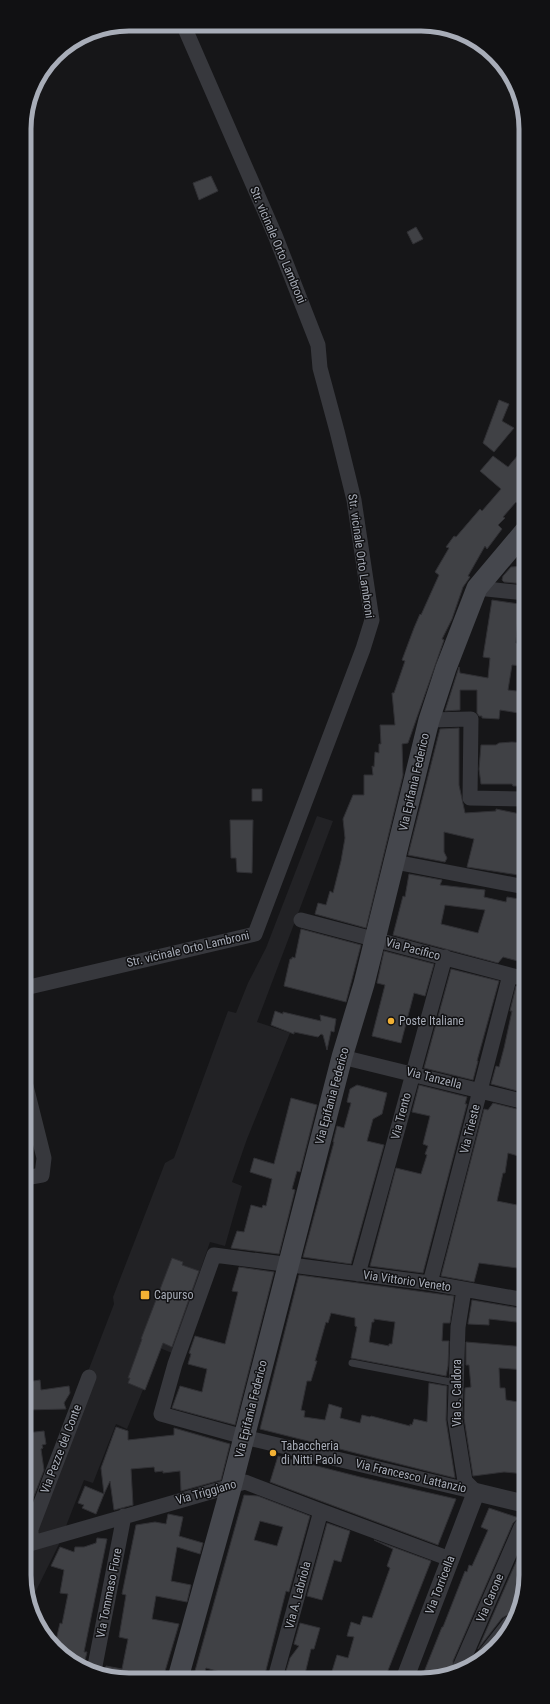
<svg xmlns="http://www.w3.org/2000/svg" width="550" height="1704" font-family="'Roboto Condensed',sans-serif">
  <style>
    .built { fill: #222225 }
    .building { fill: #404145; stroke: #303034; fill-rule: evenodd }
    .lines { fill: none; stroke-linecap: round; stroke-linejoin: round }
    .service { stroke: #37383d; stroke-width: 7 }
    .minor { stroke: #37383d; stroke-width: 15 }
    .tertiary { stroke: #37383d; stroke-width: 18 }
    .secondary { stroke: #45474d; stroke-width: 21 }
    .poi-dot { fill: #f2b134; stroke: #111113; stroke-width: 1.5 }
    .labels { text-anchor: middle; stroke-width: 3; stroke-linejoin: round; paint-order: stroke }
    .street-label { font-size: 12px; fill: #a8adb8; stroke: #111113 }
    .poi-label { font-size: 12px; fill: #a8adb8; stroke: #111113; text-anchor: start }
    .rim { fill: none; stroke: #a8adb8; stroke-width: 5 }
  </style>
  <rect width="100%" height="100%" fill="#161618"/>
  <path class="built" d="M317,816L333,821L257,1022L290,1033L247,1139L232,1182L242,1186L225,1246L210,1242L172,1353L160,1348L127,1429L116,1424L93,1483L84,1480L59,1544L33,1597L26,1594V1565L32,1552L36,1534L87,1374L114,1304L113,1297L165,1163L174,1158L228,1011L236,1013L248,983L266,948Z"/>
  <path class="building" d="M211,176L218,191L199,200L193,183Z
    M416,227L423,239L413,244L407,232Z
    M499,400L509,404L502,421L514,428L494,452L483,443Z
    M524,448L525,508L516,502L503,517L505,518L498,525L502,529L487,549L485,546L468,576L470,577L463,587L452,619L442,639L444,640L408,743L402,744L403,775L366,928L315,914L318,903L326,905L330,891L333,893L341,861L345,838L343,819L353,795H364V775H373L372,766L374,767L375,752L379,753V744H381L380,725H395L392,693H394L405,661L402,660L414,628L420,614L421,615L439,575L435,572L449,548L446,547L454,536L456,537L480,509L482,511L501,489L480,471L493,456L508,467Z
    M525,566V584L504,582L502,580L503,576L511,567Z
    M492,600L519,604L516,643L525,644V666L512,665L508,690L525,692V714L500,710L499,719L482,718V716H479L477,713V690H460V710L445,711L459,667L460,673L488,678L490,658L483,657Z
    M459,728V785L465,813L496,811V809L525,815V876L467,867L474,839L444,832V852L447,858L445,862L408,855L440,729Z
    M512,742L525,743V786H513L512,784H481L479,769L481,745H496L499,743Z
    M252,789H262V801H252Z
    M230,820H253L252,873L237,872L236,858H231Z
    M409,874L442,880L440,885L485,890L484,897L506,902L507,897L525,900V963L503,957L498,963L393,935L403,896L405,897ZM445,905L485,910L478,933L441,924Z
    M301,929L361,945L346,1002L284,986L290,959H292V957L295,958Z
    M384,951L434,964L425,996L414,993L401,1043L372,1036L385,985L377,983Z
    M451,969L499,981L477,1061H478L473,1080L424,1068Z
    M516,986L525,988V1093L491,1084L496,1066L499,1067L504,1048L512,1011H510Z
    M275,1011L283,1014V1012L321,1021L320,1015L336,1019L334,1032L331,1031L327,1050L323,1035L321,1034L318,1037L294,1032V1034L271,1025Z
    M357,1085L387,1093L382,1114L373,1119L367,1141L384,1145L351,1264L303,1257L334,1142H333L337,1126L344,1128L351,1103L347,1102L350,1089Z
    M419,1085L467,1097L465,1104H467L423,1273L370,1266L396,1168L421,1174L427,1155L425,1154L428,1146L423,1144L430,1116L412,1112Z
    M291,1098L317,1105L300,1172L297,1171L292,1189L295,1190L279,1254L231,1248L237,1231L244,1232L251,1205L262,1208L263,1205L266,1206L272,1179L250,1172L254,1158L274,1164Z
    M493,1103L525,1111V1158L508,1153L505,1173H503L497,1201L517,1205L521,1186H525V1269L479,1263L474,1282L441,1276L484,1109L488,1110Z
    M172,1258L183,1262L182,1265L199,1271L172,1347L163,1343L145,1390L128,1383L130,1378H128L142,1339H141Z
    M239,1267L274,1272L235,1425L172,1408L180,1386L202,1392L207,1369L188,1364L191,1354L189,1353L195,1336L225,1344L238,1292L232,1291Z
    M299,1275L454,1296L450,1323H443L442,1341H449L448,1366L446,1376L351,1358L357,1327L355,1326V1318L331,1313L328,1323L326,1322L315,1361H317L311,1381H307L301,1410L305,1411L304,1417L325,1420L329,1404L342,1408L340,1418L360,1423L362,1415L370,1417L371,1416L410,1426V1424L412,1425L414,1419L427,1422L429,1383L447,1386L446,1420L455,1478L260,1429ZM374,1319L395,1322L392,1344H389V1346L369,1342L372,1322H374Z
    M472,1300L525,1309V1323L489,1319V1325L468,1324Z
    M466,1342L526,1347V1370L499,1368L500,1388H505L506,1400L518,1402V1407L526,1408V1474L504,1472L473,1476L464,1418L465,1388L471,1387L469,1365H466Z
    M40,1380L41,1390L69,1386L70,1393L64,1403L66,1409L26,1410V1382Z
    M116,1427L128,1431V1440L174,1435V1428L230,1444L221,1480L181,1491L180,1471L163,1473V1471L155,1472L154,1467L131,1469L133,1505L114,1510L110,1481L104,1494L101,1468Z
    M44,1431L46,1444L42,1445L43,1448L41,1449L44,1470L26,1517V1433Z
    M278,1456L360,1477L456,1499L438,1545L270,1482Z
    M85,1486L104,1494L96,1514L82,1508L84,1505L78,1503Z
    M244,1495L258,1496L310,1516L289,1592L286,1591L264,1678H234V1676L206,1668L203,1678H193ZM260,1521L283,1527L277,1546L254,1540Z
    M489,1508L519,1518L513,1523L453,1661L454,1673L442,1678H424L426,1673L424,1672L442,1627H443L465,1571L467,1572L469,1565L472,1566L488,1530L481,1527Z
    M168,1514L183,1517L179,1536L203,1543L200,1554L177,1547L171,1581L191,1585L187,1602L156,1596L152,1619L179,1624L163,1678H108L104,1676L106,1666L122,1669L128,1639L119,1637L126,1595L122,1594L136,1525L155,1522L166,1524Z
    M327,1523L350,1531L341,1562L334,1560L322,1600L307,1596Z
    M97,1538L107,1539L84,1652H87L84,1665L54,1649L60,1623L62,1624L68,1594L60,1593L64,1570L51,1566L60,1547L74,1552L75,1547H84L96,1543Z
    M526,1539V1582L522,1598L511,1613L502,1618L478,1649Z
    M374,1540L431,1561L385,1678H330L337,1655L348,1658L354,1637L347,1636L351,1622L360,1625L363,1616L372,1618L390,1568L387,1566L393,1549Z
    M300,1623L320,1628L314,1649H311L304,1678H284L290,1658L299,1646L294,1644Z"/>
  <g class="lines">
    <path class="service" d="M352,1363L456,1383"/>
    <path class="minor" d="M477,588L525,593
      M429,720L471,719L470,798L525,799
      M395,862L525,887
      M301,920L525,979
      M25,988L255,934L363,649L372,620L354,500L337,431L320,368L318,345L275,235L183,24
      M342,1057L525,1102
      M25,1082L44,1158L42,1175L25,1178
      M358,1274L445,957
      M430,1283L510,975
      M464,1290L458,1327L455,1419L465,1481L476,1492
      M476,1492L244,1437L161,1414L175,1364L214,1255L430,1283L525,1300
      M31,1544V1529L89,1377
      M26,1545L245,1482L321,1511L450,1559
      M479,1662L509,1624L514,1621
      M464,1669L461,1665L521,1527
      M94,1671L124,1516
      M275,1678L321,1511"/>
    <path class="tertiary" d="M405,1678L476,1492L526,1504"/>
    <path class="secondary" d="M178,1678L232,1484L342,1057L364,984L429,720L446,668L477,588L525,531"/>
  </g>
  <g class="poi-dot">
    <circle cx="391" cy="1021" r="4"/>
    <rect x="140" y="1290" width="10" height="10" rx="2"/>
    <circle cx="273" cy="1453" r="4"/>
  </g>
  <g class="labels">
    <g class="street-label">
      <text transform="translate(278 245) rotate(67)" y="4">Str. vicinale Orto Lambroni</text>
      <text transform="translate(361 556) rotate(82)" y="4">Str. vicinale Orto Lambroni</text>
      <text transform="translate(414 782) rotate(-77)" y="4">Via Epifania Federico</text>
      <text transform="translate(188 949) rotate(-13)" y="4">Str. vicinale Orto Lambroni</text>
      <text transform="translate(413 949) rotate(15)" y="4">Via Pacifico</text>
      <text transform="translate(434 1078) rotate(14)" y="4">Via Tanzella</text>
      <text transform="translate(332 1096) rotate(-75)" y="4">Via Epifania Federico</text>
      <text transform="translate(401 1116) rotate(-75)" y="4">Via Trento</text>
      <text transform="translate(470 1129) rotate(-76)" y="4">Via Trieste</text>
      <text transform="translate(407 1281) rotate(8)" y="4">Via Vittorio Veneto</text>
      <text transform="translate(457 1393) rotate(-90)" y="4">Via G. Caldora</text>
      <text transform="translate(251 1409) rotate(-76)" y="4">Via Epifania Federico</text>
      <text transform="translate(61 1449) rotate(-69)" y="4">Via Pezze del Conte</text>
      <text transform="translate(411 1476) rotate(13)" y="4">Via Francesco Lattanzio</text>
      <text transform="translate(206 1492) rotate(-16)" y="4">Via Triggiano</text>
      <text transform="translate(440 1585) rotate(-69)" y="4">Via Torricella</text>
      <text transform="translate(109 1593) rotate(-79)" y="4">Via Tommaso Fiore</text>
      <text transform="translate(298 1595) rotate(-75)" y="4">Via A. Labriola</text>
      <text transform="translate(490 1598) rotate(-67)" y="4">Via Carone</text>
    </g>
    <g class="poi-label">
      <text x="399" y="1025">Poste Italiane</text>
      <text x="154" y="1299">Capurso</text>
      <text x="281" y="1450">Tabaccheria<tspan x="281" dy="14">di Nitti Paolo</tspan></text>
    </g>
  </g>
  <path d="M0 0H550V1704H0ZM129 31H421A98 98 0 0 1 519 129V1575A98 98 0 0 1 421 1673H129A98 98 0 0 1 31 1575V129A98 98 0 0 1 129 31Z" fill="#111113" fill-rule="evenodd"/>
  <path class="rim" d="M129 31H421A98 98 0 0 1 519 129V1575A98 98 0 0 1 421 1673H129A98 98 0 0 1 31 1575V129A98 98 0 0 1 129 31Z"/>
</svg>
